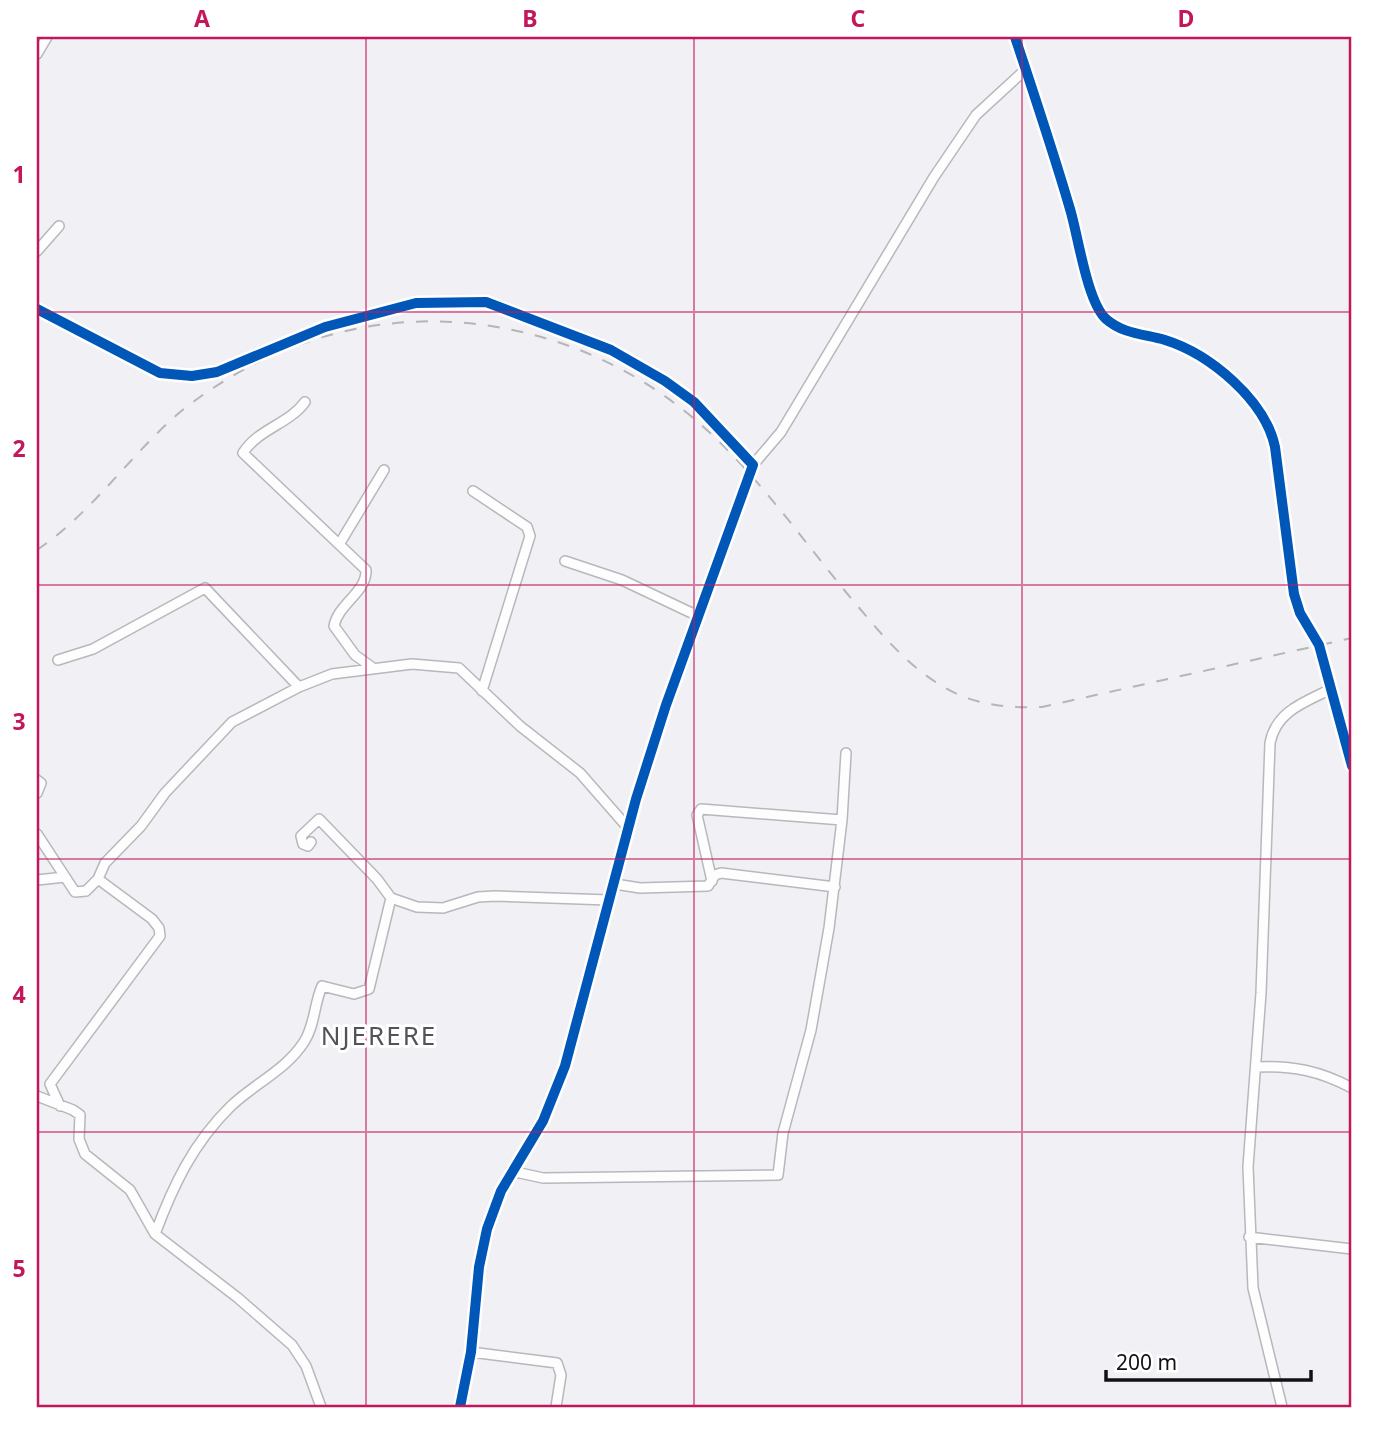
<svg xmlns="http://www.w3.org/2000/svg" width="1389" height="1444" font-family="'Noto Sans',sans-serif">
  <style>
    .lines { fill: none; stroke-linecap: round; stroke-linejoin: round }
    .minor-casing { stroke: #b7b8bb; stroke-width: 12 }
    .minor { stroke: #fdfdfe; stroke-width: 9 }
    .rail { stroke: #b6b6b8; stroke-width: 2; stroke-dasharray: 12 12; stroke-linecap: butt }
    .cycleway-casing { stroke: #fff; stroke-width: 15 }
    .cycleway { stroke: #0057b8; stroke-width: 10 }
    .grid { fill: none; stroke: #c2185b; stroke-width: 2; stroke-opacity: 0.55 }
    .labels { text-anchor: middle; stroke-width: 6; stroke-linejoin: round; paint-order: stroke }
    .quarter-label { font-size: 26px; letter-spacing: 2px; fill: #52535a; stroke: #fff }
    .neatline { fill: none; stroke: #c2185b; stroke-width: 2.5 }
    .grid-label { font-size: 23px; text-anchor: middle; font-weight: bold; fill: #c2185b }
  </style>
  <rect width="100%" height="100%" fill="#f0f0f5"/>
  <g class="lines">
    <defs>
      <path id="minor" d="M1015,37C1034,94 1053,151 1070,209C1078,235 1087,302 1106,319C1123,334 1144,334 1165,340C1210,354 1265,400 1275,447L1294,594L1300,613L1319,645L1352,766
        M37,54L47,37
        M37,251L59,226
        M37,309L160,373L192,376L217,372L325,327L416,303L486,302L611,350L665,381L694,402L753,465L666,705L636,799L565,1066L543,1121L501,1191L487,1229L479,1267L471,1352L460,1407
        M305,402C289,424 258,429 243,453L366,570C367,592 338,604 334,626L355,655L373,668
        M753,465L781,432L934,177L976,115L1026,69
        M473,491L527,527L530,536L482,691
        M340,543L384,470
        M565,561L622,580L698,616
        M58,660L93,649L205,588L299,687
        M37,780L41,783L37,793
        M37,834L75,892L86,891L98,879L152,919L159,928L160,936L50,1084L60,1106
        M311,842L308,846L303,844L301,836L319,819L377,879L391,898L417,907L443,908L478,897L495,896L609,900
        M98,879L105,863L141,826L165,793L232,722L299,687L332,674L412,664L459,668L520,726L580,773L629,829
        M37,880L65,877
        M712,881L697,815L701,809L842,820
        M615,884L640,888L708,886L715,875L721,873L835,887
        M1256,1067C1292,1065 1320,1071 1352,1088
        M37,1096L73,1110L80,1115L79,1139L85,1154L130,1190L155,1234
        M511,1171L543,1178L778,1175L783,1133L811,1030L829,928L842,820L846,753
        M1249,1237L1352,1249
        M471,1352L557,1363L561,1375L556,1407
        M321,1407L306,1366L292,1345L238,1298L155,1234C173,1186 193,1143 231,1106C254,1084 286,1070 304,1042C315,1025 314,1004 322,986L354,994L369,989L391,898
        M1282,1407L1253,1288L1248,1167L1261,993L1270,743C1276,711 1305,702 1331,689"/>
    </defs>
    <use href="#minor" class="minor-casing"/>
    <use href="#minor" class="minor"/>
    <path class="rail" d="M37,550C92,513 129,456 179,413C202,394 229,377 256,363C327,328 406,314 484,325C565,336 638,370 699,423C754,471 799,535 845,591C878,630 910,672 957,694C984,706 1013,708 1042,707L1352,638"/>
    <defs>
      <path id="cycleway" d="M1015,37C1034,94 1053,151 1070,209C1078,235 1087,302 1106,319C1123,334 1144,334 1165,340C1210,354 1265,400 1275,447L1294,594L1300,613L1319,645L1352,766
        M37,309L160,373L192,376L217,372L325,327L416,303L486,302L611,350L665,381L694,402L753,465L666,705L636,799L565,1066L543,1121L501,1191L487,1229L479,1267L471,1352L460,1407"/>
    </defs>
    <use href="#cycleway" class="cycleway-casing"/>
    <use href="#cycleway" class="cycleway"/>
  </g>
  <path class="grid" d="M366,37V1407M694,37V1407M1022,37V1407M37,312H1352M37,585H1352M37,859H1352M37,1132H1352"/>
  <g class="labels">
    <g class="quarter-label">
      <text x="379" y="1045">NJERERE</text>
    </g>
  </g>
  <rect width="1389" height="1444" fill="none" stroke="#ffffff" stroke-width="77"/>
  <path d="M1106 1370v10h205v-10" fill="none" stroke="#121215" stroke-width="3.5"/>
  <text x="1116" y="1370" font-size="21" fill="#121215" stroke="#ffffff" stroke-width="5" paint-order="stroke">200 m</text>
  <rect x="38" y="38" width="1312" height="1368" class="neatline"/>
  <g class="grid-label">
    <text x="202" y="27">A</text>
    <text x="530" y="27">B</text>
    <text x="858" y="27">C</text>
    <text x="1186" y="27">D</text>
    <text x="19" y="183">1</text>
    <text x="19" y="457">2</text>
    <text x="19" y="730">3</text>
    <text x="19" y="1003">4</text>
    <text x="19" y="1277">5</text>
  </g>
</svg>
